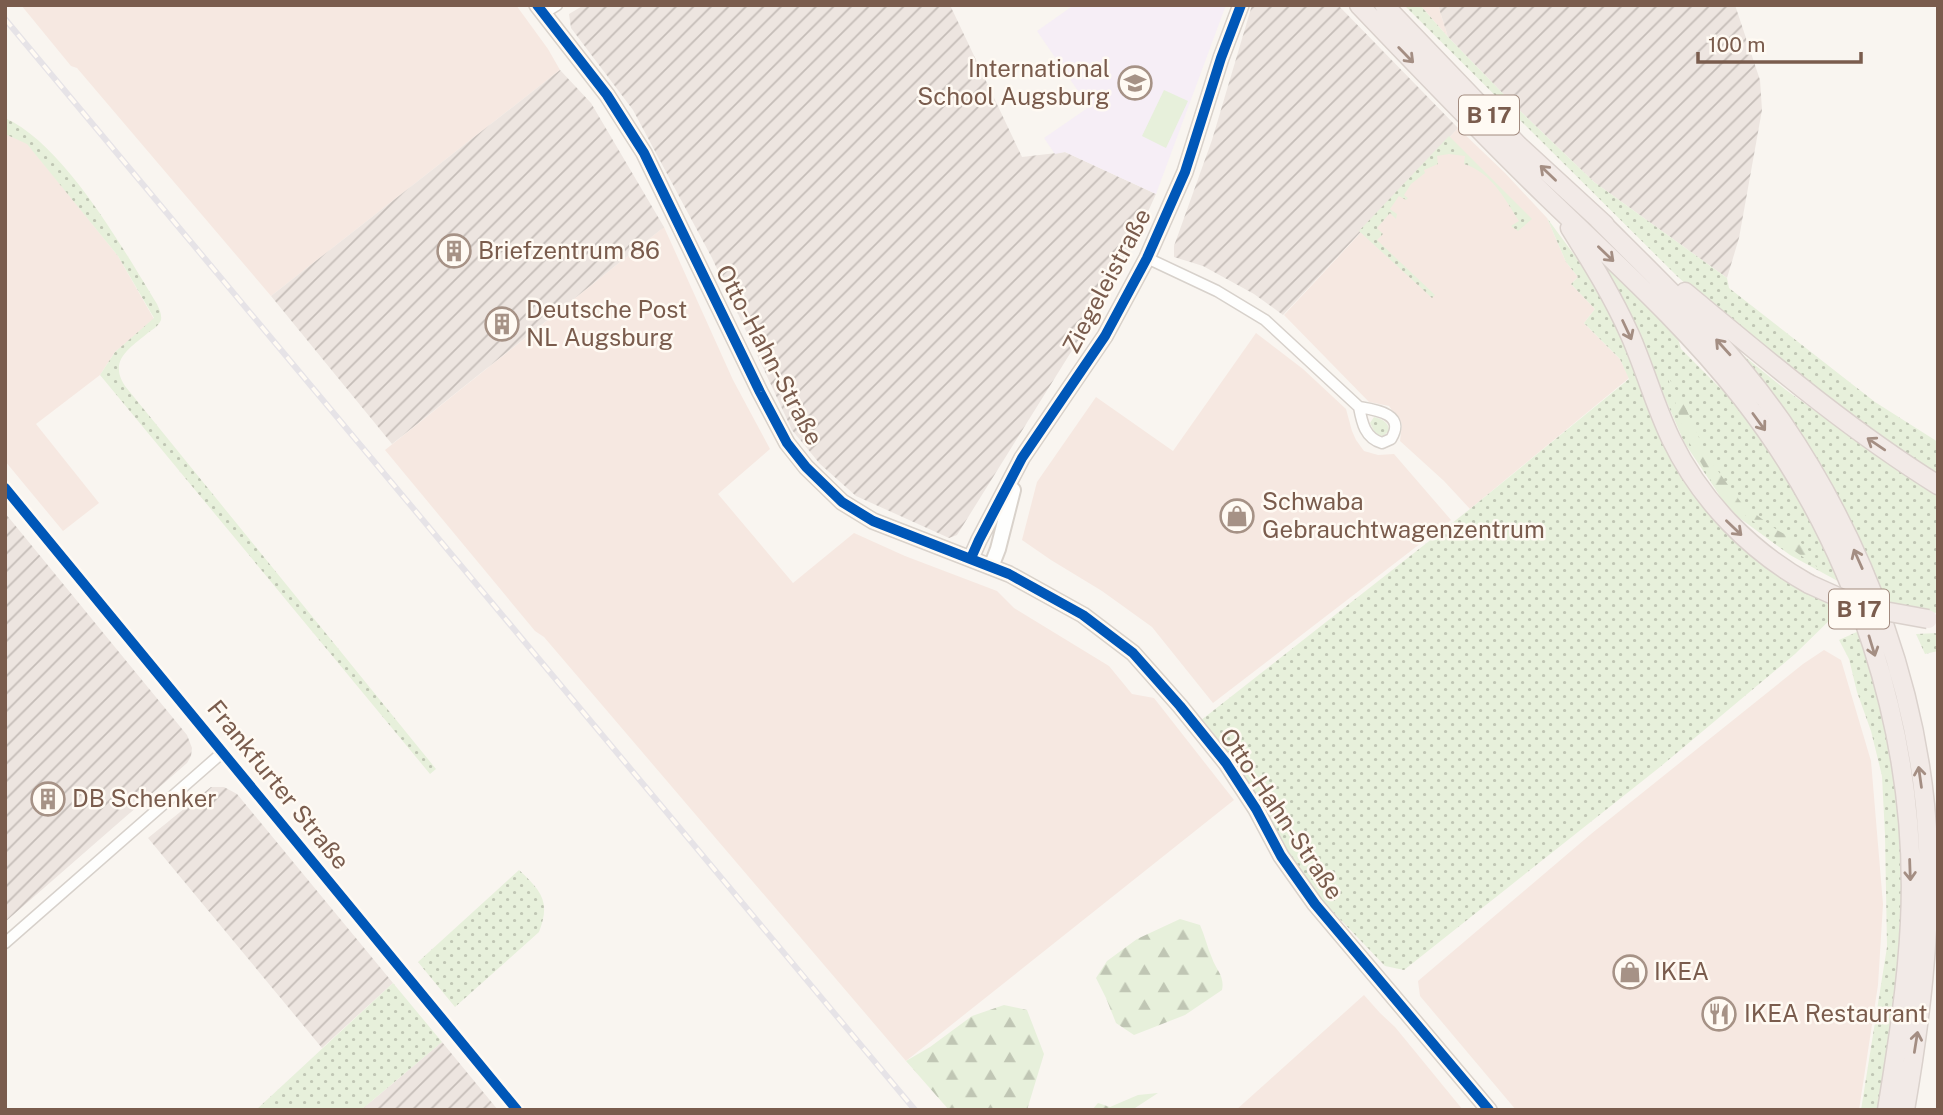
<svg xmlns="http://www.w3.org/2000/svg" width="1943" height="1115" font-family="'Public Sans',sans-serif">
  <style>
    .commercial { fill: #f6e8e1 }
    .industrial { fill: url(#industrial-furrows) }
    .education { fill: #f6eef6 }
    .grass { fill: url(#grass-dots) }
    .forest { fill: url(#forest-firs) }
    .pitch { fill: #e7f0db }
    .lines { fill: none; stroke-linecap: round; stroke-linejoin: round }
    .street-casing { stroke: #d7d1cb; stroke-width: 13 }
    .secondary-casing { stroke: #d9d2cb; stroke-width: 18 }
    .highway-casing { stroke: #dad1cc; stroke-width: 21 }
    .street { stroke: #fefefd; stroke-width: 10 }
    .secondary { stroke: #fefefd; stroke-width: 14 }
    .highway { stroke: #f2eae7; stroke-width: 18 }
    .rail-casing { stroke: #e6e3e7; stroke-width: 6 }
    .rail { stroke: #fffaf3; stroke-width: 3.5; stroke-dasharray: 10; stroke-linecap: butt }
    .highway-bridge-casing { stroke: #dad1cc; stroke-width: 21; stroke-linecap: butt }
    .highway-bridge { stroke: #f2eae7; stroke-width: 18 }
    .cycleway-casing { stroke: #fffaf3; stroke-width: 15 }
    .cycleway { stroke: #0057b8; stroke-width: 10 }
    .oneway { stroke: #a48e83 }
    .labels { text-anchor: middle; stroke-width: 5; stroke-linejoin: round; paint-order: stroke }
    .shield { fill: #fffaf3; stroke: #a28b7f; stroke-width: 2 }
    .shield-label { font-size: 23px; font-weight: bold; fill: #7a5c4d }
    .poi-label { font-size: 24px; fill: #7a5c4d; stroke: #fffaf3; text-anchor: start }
    .street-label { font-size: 24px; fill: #7a5c4d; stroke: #fffaf3 }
  </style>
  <defs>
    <pattern id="industrial-furrows" width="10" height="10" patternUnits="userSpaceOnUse" patternTransform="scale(1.75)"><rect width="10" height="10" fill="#ede5e0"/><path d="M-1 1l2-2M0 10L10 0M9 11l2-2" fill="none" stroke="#c5bdb8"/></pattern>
    <pattern id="grass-dots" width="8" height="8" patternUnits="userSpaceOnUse" patternTransform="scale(1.75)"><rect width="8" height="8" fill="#e7f0db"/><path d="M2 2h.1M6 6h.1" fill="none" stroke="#c0c6b4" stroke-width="1.8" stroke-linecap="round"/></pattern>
    <pattern id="forest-firs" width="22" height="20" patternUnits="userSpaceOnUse" patternTransform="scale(1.75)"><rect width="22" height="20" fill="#e7f0db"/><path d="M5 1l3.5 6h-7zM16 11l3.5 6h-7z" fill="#c0c6b4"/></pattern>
  </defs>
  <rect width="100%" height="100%" fill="#f9f5f0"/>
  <path class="commercial" d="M21,5H516L548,49L560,70L271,296L77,68L71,66Z
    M1420,5H1438L1448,37Z
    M1458,128L1505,173L1547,218L1566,262L1578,277L1571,284L1595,309L1584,323L1620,359L1629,378L1470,509L1444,481L1400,441L1402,424L1389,406L1369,402L1284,315Z
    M5,134L27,143L118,256L154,319L115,352L100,375L36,424L99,503L63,531L5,461Z
    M664,227L733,380L770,449L718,494L793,583L854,533L905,556L997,591L1014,608L1109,666L1132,694L1154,698L1234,800L906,1061L544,637L535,631L385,450Z
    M1256,333L1303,369L1346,409L1352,431L1356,440L1364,451L1378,455L1394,454L1451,520L1213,703L1152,627L1102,591L1051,560L1022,540L1037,482L1096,397L1173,451Z
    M1824,650L1841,660L1871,761L1883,904L1878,985L1859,1110H1516L1420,996L1418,981L1591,834L1803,664Z
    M1364,995L1380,1013L1395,1027L1463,1110H1236Z"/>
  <path class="industrial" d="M584,5H950L1022,157L1065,152L1156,194L1119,275L957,535L949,538L856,496L820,464L792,430L712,258L633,110L571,28L569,14Z
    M1252,5H1338L1458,128L1283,315L1254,294L1203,266L1174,257V246L1212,140Z
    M1438,5H1735L1760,80L1762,110L1739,238L1727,278L1594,182L1516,107L1448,37Z
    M560,70L591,103L664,227L392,444L271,296Z
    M5,513L187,735L192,748L191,756L187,763L5,922Z
    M211,787H224L237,794L393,983L322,1048L148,838Z
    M442,1042L498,1110H361Z"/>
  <path class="education" d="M1074,5H1226L1156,194L1065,152L1055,154L1044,138L1089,107L1037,31Z"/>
  <path class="grass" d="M1404,5H1420L1448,37L1516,107L1594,182L1727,278L1729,288L1875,402L1938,442V475C1847,416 1759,349 1678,277Z
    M5,118C65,145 123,249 157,304C159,309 162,314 161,320C159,325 154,329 149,332C130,348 108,360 125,386L436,769L430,774L100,375L115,352L154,318L118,256L27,144L5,134Z
    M1449,136L1532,219L1518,231L1511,226L1519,221C1504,198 1492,173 1464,164L1465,156L1449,154L1437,156L1438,164L1424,170L1425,173L1411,184L1404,195L1408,198L1406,200L1399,196L1390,209L1397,214L1396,219L1390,213L1377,228L1383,234L1377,240L1435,295L1432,298L1359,231Z
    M1547,218L1584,268L1604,299L1619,331L1651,408L1775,572L1814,597L1840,610L1795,654L1660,767L1404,970L1385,966L1315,893L1290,857L1259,797L1200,721L1470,509L1629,379L1620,359L1584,323L1595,309L1571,284L1578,277L1566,262Z
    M1600,259L1677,335L1681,349L1720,388L1727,389L1776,455L1845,585L1790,555L1730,511L1684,442L1628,312Z
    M1733,347L1786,390L1851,437L1938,494V613L1925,612L1886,603C1868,560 1850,517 1827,477C1800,430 1766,388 1733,347Z
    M1374,417C1382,419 1389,422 1389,431L1383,436L1376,435L1370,423Z
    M1859,631L1890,742L1903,842V952L1879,1110H1861L1887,947L1885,835L1882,776L1871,731L1857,692L1849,659L1839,640Z
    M1938,633V651L1925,654L1916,634Z
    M519,870C541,891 551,901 539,932L455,1007L418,962Z
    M393,983L442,1042L361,1110H256Z"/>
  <path class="forest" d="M1667,375L1685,406L1707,456L1743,505L1777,530L1806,546L1817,567L1721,498L1685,435Z
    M1180,919L1200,925C1205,936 1207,947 1212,958C1216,970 1225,976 1222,990L1185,1015L1134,1035L1116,1023L1106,998L1096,978L1107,961L1137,939Z
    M1004,1005L1027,1010L1044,1054L1027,1110H949L906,1061L930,1047L972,1016Z
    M1158,1093L1132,1110H1092L1098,1103L1110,1107L1138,1095Z"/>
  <path class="pitch" d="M1164,90L1188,101L1166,148L1142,136Z"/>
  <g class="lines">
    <defs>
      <path id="street" d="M544,13L557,5
        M1147,258L1217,291L1265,320L1359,407C1377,410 1406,414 1391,439L1382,443C1365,438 1362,423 1359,407
        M5,488L517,1110
        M5,943L223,752"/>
      <path id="secondary" d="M537,5L607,95L644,153L760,392L787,443L806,467L842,502L873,521L1009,574L1083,615L1133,653L1180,706L1226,763L1256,809L1281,856L1315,904L1489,1110
        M971,558L979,540L1022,458L1105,336L1147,258L1185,172L1221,58L1241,5
        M991,567L998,549L1013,490"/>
      <path id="highway" d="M1359,5C1421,70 1482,134 1546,196C1614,262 1684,324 1742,398C1856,544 1919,736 1910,922C1907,985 1897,1048 1887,1110
        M1384,5L1519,146L1605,225
        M1598,219C1663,284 1730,347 1782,422C1866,545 1922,698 1928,847C1931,936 1920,1023 1905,1110
        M1570,228C1592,263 1613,297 1630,335C1645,369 1655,406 1671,439C1701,501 1750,551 1809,584
        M1685,292C1767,360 1848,429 1938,485"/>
    </defs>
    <use href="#street" class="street-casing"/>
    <use href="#secondary" class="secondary-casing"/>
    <use href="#highway" class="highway-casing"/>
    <use href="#street" class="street"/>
    <use href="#secondary" class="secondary"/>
    <use href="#highway" class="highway"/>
    <defs>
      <path id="rail" d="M5,19L915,1110"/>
    </defs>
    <use href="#rail" class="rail-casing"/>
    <use href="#rail" class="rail"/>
    <defs>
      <path id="highway-bridge" d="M1809,584L1849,602L1873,609L1928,619"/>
    </defs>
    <use href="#highway-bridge" class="highway-bridge-casing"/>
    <use href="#highway-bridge" class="highway-bridge"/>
    <defs>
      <path id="cycleway" d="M537,5L607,95L644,153L760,392L787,443L806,467L842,502L873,521L1009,574L1083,615L1133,653L1180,706L1226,763L1256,809L1281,856L1315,904L1489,1110
        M5,488L517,1110
        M971,558L979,540L1022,458L1105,336L1147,258L1185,172L1221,58L1241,5"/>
    </defs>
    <use href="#cycleway" class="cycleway-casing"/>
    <use href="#cycleway" class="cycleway"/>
  </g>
  <defs><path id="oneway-shaft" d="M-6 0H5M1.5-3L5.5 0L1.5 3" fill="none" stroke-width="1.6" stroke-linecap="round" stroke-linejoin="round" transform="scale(1.75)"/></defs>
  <g class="oneway">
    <use href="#oneway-shaft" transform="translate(1406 55) rotate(46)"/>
    <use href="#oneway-shaft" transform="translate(1548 173) rotate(-136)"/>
    <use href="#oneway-shaft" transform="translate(1606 254) rotate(44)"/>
    <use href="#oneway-shaft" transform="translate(1627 330) rotate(65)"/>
    <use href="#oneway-shaft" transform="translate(1723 347) rotate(-132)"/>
    <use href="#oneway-shaft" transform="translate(1759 422) rotate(54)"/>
    <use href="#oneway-shaft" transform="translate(1876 444) rotate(-146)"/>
    <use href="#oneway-shaft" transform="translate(1734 528) rotate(44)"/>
    <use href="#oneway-shaft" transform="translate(1858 559) rotate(-114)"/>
    <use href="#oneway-shaft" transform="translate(1872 646) rotate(73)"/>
    <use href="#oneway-shaft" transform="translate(1920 777) rotate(-98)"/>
    <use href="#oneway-shaft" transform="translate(1910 870) rotate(88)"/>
    <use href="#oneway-shaft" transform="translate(1916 1042) rotate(-81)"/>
  </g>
  <defs>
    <symbol id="school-ring" viewBox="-11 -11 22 22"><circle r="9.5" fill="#fffaf3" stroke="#a69286" stroke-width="1.5"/><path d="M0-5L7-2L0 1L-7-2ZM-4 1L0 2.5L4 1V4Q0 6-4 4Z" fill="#a69286"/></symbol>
    <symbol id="building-ring" viewBox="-11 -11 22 22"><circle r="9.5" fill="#fffaf3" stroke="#a69286" stroke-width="1.5"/><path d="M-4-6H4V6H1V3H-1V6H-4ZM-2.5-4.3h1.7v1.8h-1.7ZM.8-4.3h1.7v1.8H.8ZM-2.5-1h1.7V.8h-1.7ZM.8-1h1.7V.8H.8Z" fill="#a69286"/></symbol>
    <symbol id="shop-ring" viewBox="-11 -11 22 22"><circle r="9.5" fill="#fffaf3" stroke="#a69286" stroke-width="1.5"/><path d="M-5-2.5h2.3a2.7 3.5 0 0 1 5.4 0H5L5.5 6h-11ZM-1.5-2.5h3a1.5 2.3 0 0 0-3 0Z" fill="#a69286"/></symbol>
    <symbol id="restaurant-ring" viewBox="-11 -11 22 22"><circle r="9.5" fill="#fffaf3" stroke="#a69286" stroke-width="1.5"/><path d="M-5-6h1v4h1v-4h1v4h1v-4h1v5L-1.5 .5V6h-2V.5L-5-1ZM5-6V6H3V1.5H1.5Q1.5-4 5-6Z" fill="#a69286"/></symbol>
  </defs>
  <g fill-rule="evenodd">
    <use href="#school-ring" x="1116" y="64" width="38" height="38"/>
    <use href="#building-ring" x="435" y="232" width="38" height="38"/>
    <use href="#building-ring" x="483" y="305" width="38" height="38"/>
    <use href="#shop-ring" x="1218" y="497" width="38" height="38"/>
    <use href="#building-ring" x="29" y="780" width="38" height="38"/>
    <use href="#shop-ring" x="1611" y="953" width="38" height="38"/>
    <use href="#restaurant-ring" x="1700" y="995" width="38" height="38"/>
  </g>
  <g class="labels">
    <g class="shield">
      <rect x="1459" y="95.5" width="60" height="39" rx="5"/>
      <rect x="1829" y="589.5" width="60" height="39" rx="5"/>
    </g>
    <g class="shield-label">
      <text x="1489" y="123">B 17</text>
      <text x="1859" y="617">B 17</text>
    </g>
    <g class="poi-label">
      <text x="1110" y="77" text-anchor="end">International<tspan x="1110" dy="28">School Augsburg</tspan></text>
      <text x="478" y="259">Briefzentrum 86</text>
      <text x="526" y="318">Deutsche Post<tspan x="526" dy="28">NL Augsburg</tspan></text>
      <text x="1262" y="510">Schwaba<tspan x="1262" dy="28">Gebrauchtwagenzentrum</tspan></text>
      <text x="72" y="807">DB Schenker</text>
      <text x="1654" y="980">IKEA</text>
      <text x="1744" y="1022">IKEA Restaurant</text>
    </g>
    <g class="street-label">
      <text transform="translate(1107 281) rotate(-62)" y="8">Ziegeleistraße</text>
      <text transform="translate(769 355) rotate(62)" y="8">Otto-Hahn-Straße</text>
      <text transform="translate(278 785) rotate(51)" y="8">Frankfurter Straße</text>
      <text transform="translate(1281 814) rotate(56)" y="8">Otto-Hahn-Straße</text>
    </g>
  </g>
  <rect width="1943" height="1115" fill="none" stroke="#7a5c4d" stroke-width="14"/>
  <path d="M1698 52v10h163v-10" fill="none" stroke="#7a5c4d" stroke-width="3.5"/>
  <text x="1708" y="52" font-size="21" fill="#7a5c4d" stroke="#fffaf3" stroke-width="5" paint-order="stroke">100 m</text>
</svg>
